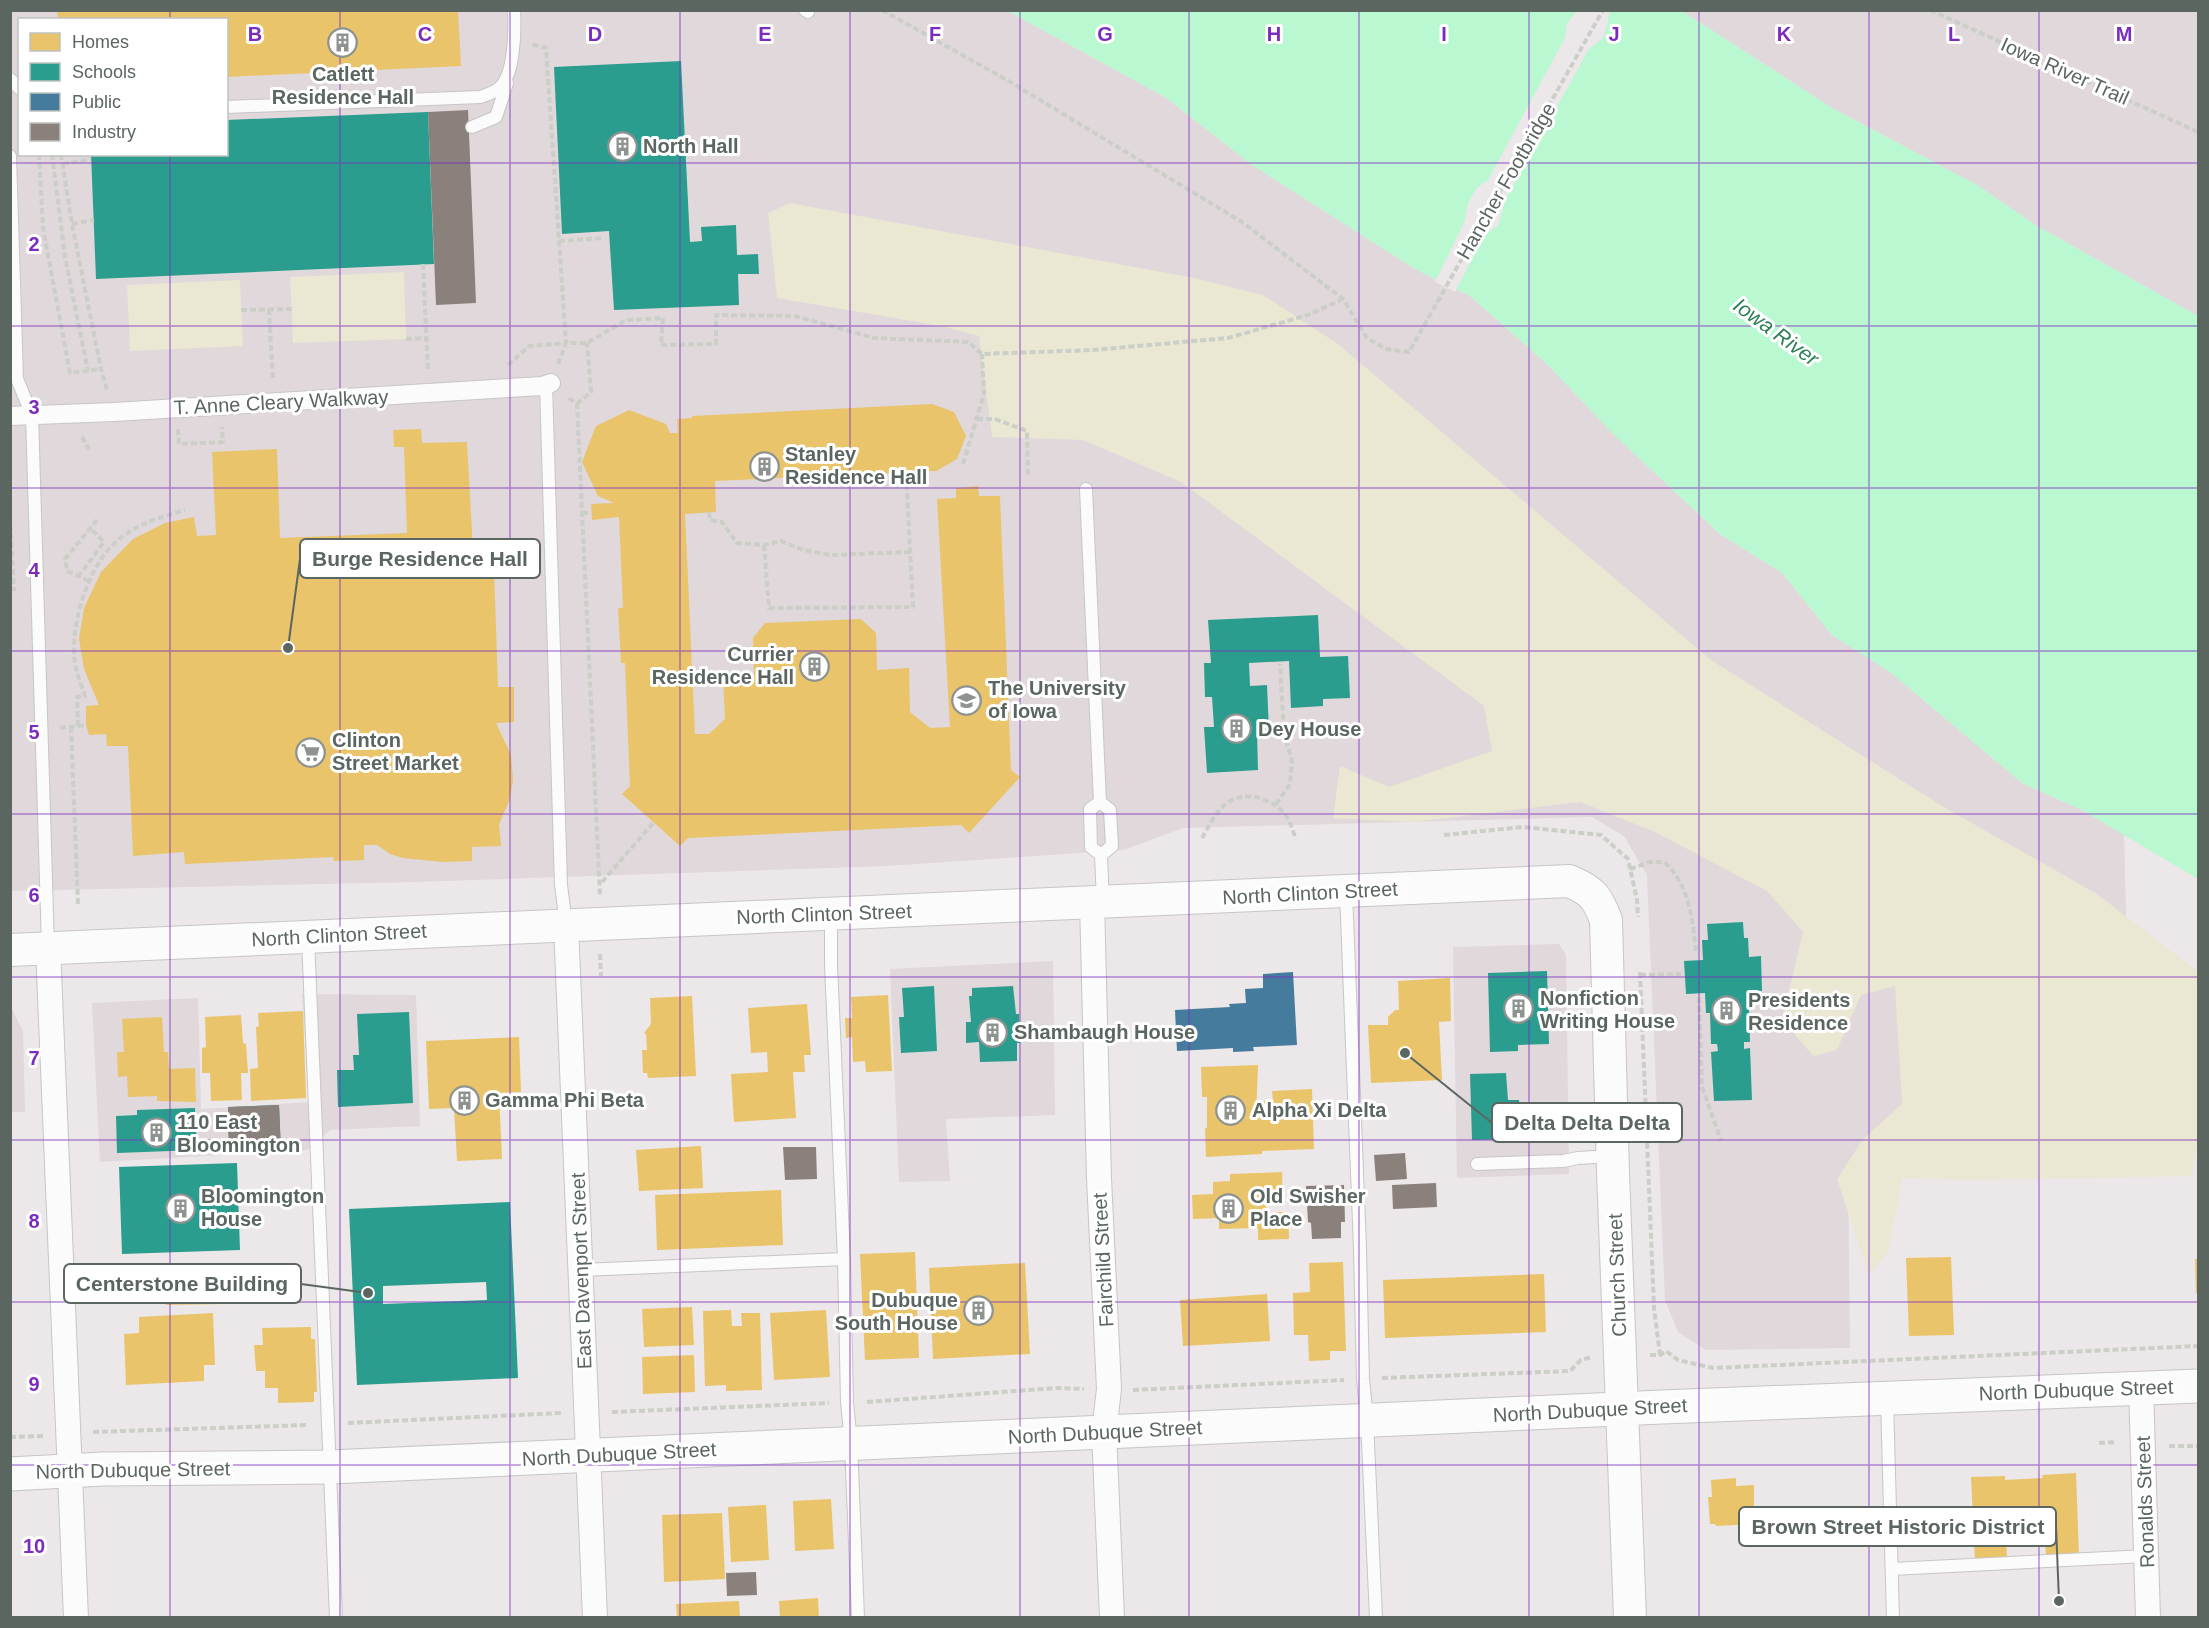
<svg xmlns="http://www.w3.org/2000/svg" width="2209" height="1628" font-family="Arial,sans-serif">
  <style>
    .education { fill: #e0d8da; fill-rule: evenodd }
    .green { fill: #eae7d2 }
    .water { fill: #baf8d2 }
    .pier { fill: #ece7e8 }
    .homes { fill: #e9c46a }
    .schools { fill: #2a9d8f; fill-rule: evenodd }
    .public { fill: #457b9d }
    .industry { fill: #8a817c }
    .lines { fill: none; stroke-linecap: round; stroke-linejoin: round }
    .service-casing { stroke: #c7c6c6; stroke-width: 14 }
    .pedestrian-casing { stroke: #c7c6c6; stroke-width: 20 }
    .minor-casing { stroke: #c7c6c6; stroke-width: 26 }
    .tertiary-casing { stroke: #c7c6c6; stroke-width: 34 }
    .secondary-casing { stroke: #c5c6c5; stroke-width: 35 }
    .path { stroke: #cbcfc7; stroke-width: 4; stroke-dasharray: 6 3; stroke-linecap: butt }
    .service { stroke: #fcfbfc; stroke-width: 12 }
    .pedestrian { stroke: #fcfbfc; stroke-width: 18 }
    .minor { stroke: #fcfbfc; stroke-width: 24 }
    .tertiary { stroke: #fcfbfc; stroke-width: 32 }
    .secondary { stroke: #fcfbfc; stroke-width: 33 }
    .grid { fill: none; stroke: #7b2cbf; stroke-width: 1.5; stroke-opacity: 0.55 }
    .labels { text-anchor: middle; stroke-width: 6; stroke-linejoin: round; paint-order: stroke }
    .street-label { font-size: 20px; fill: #5c6661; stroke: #fff }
    .poi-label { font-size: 20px; font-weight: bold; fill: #5c6661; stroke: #fff; text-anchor: start }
    .water-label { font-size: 21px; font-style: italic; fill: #2d8054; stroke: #fff }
    .grid-label { font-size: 20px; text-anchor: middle; font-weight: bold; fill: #7b2cbf; stroke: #fff; stroke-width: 6; stroke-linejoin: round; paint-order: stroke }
    .leader { fill: none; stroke: #5c6661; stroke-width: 2 }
    .callout-dot { fill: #5c6661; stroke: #fff; stroke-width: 2 }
    .callout { fill: #fff; stroke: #5c6661; stroke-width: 2 }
    .callout-label { font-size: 21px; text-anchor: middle; font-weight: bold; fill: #5c6661 }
  </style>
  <rect width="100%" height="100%" fill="#ece7e8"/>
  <path class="education" d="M10,11H1008L1165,97L1252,165L1415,269L1470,296L1549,366L1613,434L1720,534L1782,573L1832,635L1890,672L2022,783L2082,810L2124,834L2132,1156L1848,1166L1850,1348L1706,1350L1678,1332L1665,1300L1647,875L1624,836L1592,817L1183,828L1124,850L886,866L415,882L11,891ZM20,20H226V154H20Z
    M1682,11H2198V316L2037,226L1977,185L1832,108Z
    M1559,944L1566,955L1569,1174L1457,1178L1453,947Z
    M1053,961L1055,1115L946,1119L950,1181L899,1182L890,969Z
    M302,994L416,995L420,1126L330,1130L307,1150L100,1162L92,1003L198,998L201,1109L309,1102Z
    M11,1007L23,1031L25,1112H11Z"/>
  <path class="green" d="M790,203L1194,278L1263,295L1338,344L1711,660L1942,806L2097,894L2198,972V1139L2191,1176L1964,1180L1902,1178L1888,1252L1869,1275L1837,1179L1863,1139L1902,1104L1895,986L1861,995L1837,1050L1813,1056L1782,1019L1803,932L1767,891L1655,832L1580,802L1413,822L1333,818L1340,766L1389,787L1492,751L1484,706L1181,482L1083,440L992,437L979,336L941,326L777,298L768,213Z
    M404,272L406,339L293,343L290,277Z
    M240,280L243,346L130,351L127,285Z"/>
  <path class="water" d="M1008,11H1682L1832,108L1977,185L2037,226L2198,316V879L2082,810L2022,783L1890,672L1832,635L1782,573L1720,534L1613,434L1549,366L1470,296L1415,269L1252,165L1165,97Z"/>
  <path class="pier" d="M1577,11H1611L1608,16V22L1603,38L1589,49L1506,198L1498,226L1485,234L1455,292L1435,282L1464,223L1468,203L1477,188L1488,180L1565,38L1567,23Z"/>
  <path class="homes" d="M57,10H458L461,66L226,77V20H58Z
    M932,404L954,412L966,436L957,459L936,471L715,481L716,512L685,514L695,734H709L725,719L723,677L754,676L753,638L765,623L861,619L876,633L877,670L909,668L910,712L930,728L950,727L937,499L956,498V488L978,486L979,496H1000L1011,770L1020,777L969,833L961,825L688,838L680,846L622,794L630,786L625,663H621L618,608H623L619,517L592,520L591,504L614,503L598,496L582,462L596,426L629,410L666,424L670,433H678L677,419L692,418V416Z
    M421,429L422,443L467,442L474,568H494L498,687H514V722L496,723L511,755L513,780L510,799L499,824L501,846L472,847V861L443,862L403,858L390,854L377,845H364V860L334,861L333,857L185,864L184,852L133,856L128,746H107L106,734L89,735L86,725V706L99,705L84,669L79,639L84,608L101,572L133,539L165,523L194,517L197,536L216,535L212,452L277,449L280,538L407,533L404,447H394L393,430Z
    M1450,978L1451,1021L1439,1022L1442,1080L1371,1083L1368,1025H1388V1017L1395,1010H1399L1398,981Z
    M888,995L892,1071L866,1072L865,1061L853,1062L852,1037L846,1038L845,1018H852L851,997Z
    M692,996L696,1076L648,1078L647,1073H643L642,1050H647L646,1034L644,1033L651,1024L650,998Z
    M807,1004L811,1055H804L805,1072H793L796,1118L734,1122L731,1074L768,1072L767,1052L751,1053L748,1008Z
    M303,1011L306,1098L251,1101L250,1069L258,1068L256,1027L259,1026L258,1013Z
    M241,1015L243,1043L246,1044L248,1073H241L242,1100L211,1101L210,1073H202V1048L206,1047L205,1017Z
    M162,1017L164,1052H168L169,1069L195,1068L196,1102L157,1101V1096L128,1097L127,1076L118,1077L117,1052H124L122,1019Z
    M519,1037L521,1092L499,1093L502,1159L457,1161L454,1108L429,1109L426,1041Z
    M1258,1065L1256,1118H1265L1264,1101H1273L1272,1091L1312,1089L1314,1149L1262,1151V1154L1206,1157L1205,1128H1207V1097H1202L1201,1067Z
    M701,1146L703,1188L639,1191L636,1150Z
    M1282,1172L1283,1203L1266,1204V1212H1288L1289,1239L1258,1240V1228L1219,1229V1218L1193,1219L1192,1195L1213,1194V1182L1230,1181V1174Z
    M781,1190L783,1245L657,1250L655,1195Z
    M915,1252L919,1358L865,1360L860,1254Z
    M1951,1257L1954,1335L1909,1336L1906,1258Z
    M2195,1259H2198V1293H2196Z
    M1343,1262L1346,1351H1330V1360L1309,1361L1308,1335H1294L1293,1293L1310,1292L1309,1263Z
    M1025,1263L1030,1354L933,1359L929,1268Z
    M164,1264H187V1271L205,1270V1286L222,1285V1304L166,1305L165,1302H148L147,1270H163Z
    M1544,1274L1546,1332L1385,1338L1383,1280Z
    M1267,1294L1270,1341L1183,1346L1180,1300Z
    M692,1307L694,1345L644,1347L642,1309Z
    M731,1310L732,1326H742L741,1313H760L762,1390L726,1391V1385L705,1386L703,1311Z
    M826,1310L830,1377L774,1380L770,1313Z
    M213,1313L215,1365H204V1381L126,1385L124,1334L139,1333V1317Z
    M311,1327V1339H315L317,1392H314V1402L278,1403V1388H265V1371H256L254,1345H263L262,1328Z
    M694,1355L695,1392L643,1394L642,1357Z
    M2076,1473L2079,1555L2046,1556L2044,1528L2006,1530L2007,1559L1975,1561L1971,1477L2005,1476V1480L2043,1478L2042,1475Z
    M1736,1478V1486L1754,1485V1524L1716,1526L1715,1524H1710L1708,1497H1712L1711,1480Z
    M831,1499L834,1549L795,1551L793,1501Z
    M766,1505L769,1560L731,1562L728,1507Z
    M722,1513L725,1579L664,1582L662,1515Z
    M818,1598L819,1618H780L779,1601Z
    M739,1601L740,1618H677L676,1604Z"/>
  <path class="schools" d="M681,61L690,242L702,241L701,227L736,225L737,255L758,254L759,274H738L739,305L614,310L609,231L562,234L554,67Z
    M428,112L434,264L96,279L91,154H226V120Z
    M1318,615L1320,657L1348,656L1350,698L1323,699V706L1291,708L1289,661L1249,663L1250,686L1267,685L1269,731L1257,732L1258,770L1207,773L1204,727H1214L1212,697H1205L1204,663H1211L1208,620Z
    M1743,922L1744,938H1748L1749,957L1761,956L1762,991H1751L1752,1010H1749L1750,1042H1744V1049L1750,1048L1752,1100L1714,1101L1711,1052L1718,1051L1717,1044H1711L1710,1013H1706L1705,993L1686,994L1684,961L1703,960L1702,940H1708L1707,924Z
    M1547,971L1549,1044L1518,1045V1051L1490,1052L1488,973Z
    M934,986L937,1051L901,1053L899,1017H904L902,988Z
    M1013,986L1016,1014H1019L1020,1043H1017V1061L980,1062L979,1042L966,1043V1022H971L969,996H972V988Z
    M409,1012L413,1103L338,1107L337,1070H354L353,1055H359L357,1014Z
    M1506,1073L1508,1100H1519L1522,1139L1472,1140L1470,1074Z
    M279,1105L281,1151L229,1153L228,1107Z
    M195,1108L197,1150L117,1153L116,1116L137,1115V1110Z
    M237,1163L240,1250L122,1254L119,1167Z
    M510,1202L518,1378L357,1385L349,1209ZM486,1282L487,1300L383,1304V1286Z"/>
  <path class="public" d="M1293,972L1297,1045L1253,1047L1254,1051L1233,1052V1048L1177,1051L1175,1010L1230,1007L1229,1004L1246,1003L1245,989L1263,988V974Z"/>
  <path class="industry" d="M468,110L476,303L436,305L428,112Z
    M279,1105L281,1151L229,1153L228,1107Z
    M783,1147H816L817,1179L785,1180Z
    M1405,1153L1407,1179L1376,1181L1374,1155Z
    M1436,1183L1437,1207L1393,1209L1392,1185Z
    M1344,1185L1345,1222H1341V1238L1312,1239L1311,1223L1308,1222L1306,1186Z
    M756,1572L757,1595L727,1596L726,1573Z"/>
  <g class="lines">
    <defs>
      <path id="service" d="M805,10L808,12
        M10,79L20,89
        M226,107L480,97C486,95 493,93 498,89C515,77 515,30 514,10
        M472,127L496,117L507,83
        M10,156L17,379L32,415L48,947
        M546,385L561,885L566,924
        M1086,489L1100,802L1110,810L1112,846L1101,855L1091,847L1090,809L1100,802
        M1101,855L1103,902
        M1346,892L1360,1248L1363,1379L1367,1420L1376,1618
        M831,915V965L844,1259L847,1402L851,1443L858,1618
        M308,938L336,1618
        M1477,1164L1563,1161L1578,1158L1611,1156
        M581,1270L844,1259
        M1887,1400L1893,1618
        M1892,1569L2146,1556"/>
      <path id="pedestrian" d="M10,416L114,412L542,386L551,383"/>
      <path id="minor" d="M1092,902L1099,1178L1109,1389L1104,1432L1112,1618
        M566,925L595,1618
        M48,948L76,1618
        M2141,1387L2148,1618"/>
      <path id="tertiary" d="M10,950L1569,881C1593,891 1597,897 1606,920L1613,1173L1630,1618"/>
      <path id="secondary" d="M10,1474L103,1469L330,1467L1662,1407L2198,1386"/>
    </defs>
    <use href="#service" class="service-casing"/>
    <use href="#pedestrian" class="pedestrian-casing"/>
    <use href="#minor" class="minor-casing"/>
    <use href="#tertiary" class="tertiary-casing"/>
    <use href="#secondary" class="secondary-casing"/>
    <path class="path" d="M882,10L1007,80L1242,222L1343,299L1367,338L1386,349L1409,352L1603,10
      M1930,10L2198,132
      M39,154L43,228L70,373L101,369
      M52,154L65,257L88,371
      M61,154L72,224L101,369L107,390
      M63,164L91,159
      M72,224L94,220
      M559,241L603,238
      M423,264L428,371
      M269,309L273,381
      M241,310L292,309
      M406,339L427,338
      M558,364L566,343H587L626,320L663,318L661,345L716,344V315L795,316L874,338L968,342L982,354L1093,350L1228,338L1308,315L1343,299
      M508,365L529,346L566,343L546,48L531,44
      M569,398L577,404L600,896
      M577,404L591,392L587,343
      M977,419H995L1027,431L1028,477
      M178,429L179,444L223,442L222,427
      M82,437L89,449
      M963,464L984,394L982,354
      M709,512L710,520L722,522L737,543L764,545L781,541L803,550L831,555L910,552
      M582,513H591
      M10,515L14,591
      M764,545L769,608L913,607L906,472
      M78,577L104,542L90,528
      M89,581L67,571L65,559L97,520
      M78,726L77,697L85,696C80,682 74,667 74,652C73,616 90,563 118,540C137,524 161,517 185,510
      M71,727L78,905
      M60,728L86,725
      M1276,804L1290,784L1292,761L1284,733L1280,664
      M1444,835L1523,827L1601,835L1628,859L1637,900L1638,917
      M1202,838C1209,826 1217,808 1230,801C1249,790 1275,800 1287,817C1291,823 1293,832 1296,839
      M1630,869L1650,862H1664C1689,883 1693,921 1696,952
      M602,882L654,822
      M600,954L601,976
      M1640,972L1654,1308L1660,1355
      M1640,975L1681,974
      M1699,997L1702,1087L1721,1140
      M1650,1355H1660L1666,1351L1678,1360L1713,1368L2198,1346
      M1382,1378L1570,1371L1581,1360L1592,1357
      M1133,1390L1344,1380
      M867,1402L1056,1388L1084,1389
      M612,1412L829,1403
      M348,1423L562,1413
      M93,1432L308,1425
      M10,1437L44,1436
      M2099,1443L2117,1442
      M2169,1446H2198"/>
    <use href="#service" class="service"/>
    <use href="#pedestrian" class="pedestrian"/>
    <use href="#minor" class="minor"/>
    <use href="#tertiary" class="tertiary"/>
    <use href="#secondary" class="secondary"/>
  </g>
  <path class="grid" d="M170,10V20M340,10V1618M510,10V1618M680,10V1618M850,10V1618M1020,10V1618M1189,10V1618M1359,10V1618M1529,10V1618M1699,10V1618M1869,10V1618M2039,10V1618M170,154V1618M10,163H2198M10,326H2198M10,488H2198M10,651H2198M10,814H2198M10,977H2198M10,1140H2198M10,1302H2198M10,1465H2198"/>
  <defs>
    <symbol id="building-ring" viewBox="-11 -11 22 22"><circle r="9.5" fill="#fff" stroke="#8e9390" stroke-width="1.5"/><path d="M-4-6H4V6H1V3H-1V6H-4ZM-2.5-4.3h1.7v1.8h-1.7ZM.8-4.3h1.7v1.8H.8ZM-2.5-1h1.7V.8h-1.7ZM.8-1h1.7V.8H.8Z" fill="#8e9390"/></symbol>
    <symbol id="university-ring" viewBox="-11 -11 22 22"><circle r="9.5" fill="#fff" stroke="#8e9390" stroke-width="1.5"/><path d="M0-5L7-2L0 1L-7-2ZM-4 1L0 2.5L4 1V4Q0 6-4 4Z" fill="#8e9390"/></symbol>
    <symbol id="supermarket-ring" viewBox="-11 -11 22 22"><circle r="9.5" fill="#fff" stroke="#8e9390" stroke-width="1.5"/><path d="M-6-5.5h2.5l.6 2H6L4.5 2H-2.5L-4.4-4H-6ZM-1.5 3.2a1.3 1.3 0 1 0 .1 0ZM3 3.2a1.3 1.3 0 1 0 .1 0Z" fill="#8e9390"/></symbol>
  </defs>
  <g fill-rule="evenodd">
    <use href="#building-ring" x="326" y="26" width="33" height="33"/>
    <use href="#building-ring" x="606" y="130" width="33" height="33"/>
    <use href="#building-ring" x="748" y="450" width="33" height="33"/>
    <use href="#building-ring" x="798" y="650" width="33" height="33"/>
    <use href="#university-ring" x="950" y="684" width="33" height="33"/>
    <use href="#building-ring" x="1220" y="712" width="33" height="33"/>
    <use href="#supermarket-ring" x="294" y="736" width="33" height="33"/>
    <use href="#building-ring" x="1502" y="992" width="33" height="33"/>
    <use href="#building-ring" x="1710" y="994" width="33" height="33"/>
    <use href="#building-ring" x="976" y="1016" width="33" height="33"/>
    <use href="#building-ring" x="448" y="1084" width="33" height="33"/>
    <use href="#building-ring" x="1214" y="1094" width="33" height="33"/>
    <use href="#building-ring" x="140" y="1116" width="33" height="33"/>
    <use href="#building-ring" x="164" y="1192" width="33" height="33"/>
    <use href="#building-ring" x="1212" y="1192" width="33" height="33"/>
    <use href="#building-ring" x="962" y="1294" width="33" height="33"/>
  </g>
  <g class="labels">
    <g class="street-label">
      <text transform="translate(2065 71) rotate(24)" y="7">Iowa River Trail</text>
      <text transform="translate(1506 181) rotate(-60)" y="7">Hancher Footbridge</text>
      <text transform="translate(281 402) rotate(-3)" y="7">T. Anne Cleary Walkway</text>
      <text transform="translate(1310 893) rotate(-3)" y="7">North Clinton Street</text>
      <text transform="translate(824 914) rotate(-2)" y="7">North Clinton Street</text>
      <text transform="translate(339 935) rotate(-3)" y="7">North Clinton Street</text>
      <text transform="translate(1103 1260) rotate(-93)" y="7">Fairchild Street</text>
      <text transform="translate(581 1271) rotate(-92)" y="7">East Davenport Street</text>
      <text transform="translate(1617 1275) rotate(-92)" y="7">Church Street</text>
      <text transform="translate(2076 1390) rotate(-2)" y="7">North Dubuque Street</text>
      <text transform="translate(1590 1410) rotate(-3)" y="7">North Dubuque Street</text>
      <text transform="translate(1105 1432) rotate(-3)" y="7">North Dubuque Street</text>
      <text transform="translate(619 1454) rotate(-3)" y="7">North Dubuque Street</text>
      <text transform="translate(133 1470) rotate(-1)" y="7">North Dubuque Street</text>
      <text transform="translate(2145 1502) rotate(-92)" y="7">Ronalds Street</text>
    </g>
    <g class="poi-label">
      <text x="343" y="81" text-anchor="middle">Catlett<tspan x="343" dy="23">Residence Hall</tspan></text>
      <text x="643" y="153">North Hall</text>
      <text x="785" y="461">Stanley<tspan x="785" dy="23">Residence Hall</tspan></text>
      <text x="794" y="661" text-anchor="end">Currier<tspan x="794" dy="23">Residence Hall</tspan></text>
      <text x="988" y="695">The University<tspan x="988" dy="23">of Iowa</tspan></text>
      <text x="1258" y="736">Dey House</text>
      <text x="332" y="747">Clinton<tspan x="332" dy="23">Street Market</tspan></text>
      <text x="1540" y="1005">Nonfiction<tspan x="1540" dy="23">Writing House</tspan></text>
      <text x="1748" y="1007">Presidents<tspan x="1748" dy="23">Residence</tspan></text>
      <text x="1014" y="1039">Shambaugh House</text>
      <text x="485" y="1107">Gamma Phi Beta</text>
      <text x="1252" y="1117">Alpha Xi Delta</text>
      <text x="177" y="1129">110 East<tspan x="177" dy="23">Bloomington</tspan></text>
      <text x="201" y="1203">Bloomington<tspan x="201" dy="23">House</tspan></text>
      <text x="1250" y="1203">Old Swisher<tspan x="1250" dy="23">Place</tspan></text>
      <text x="958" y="1307" text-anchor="end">Dubuque<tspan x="958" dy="23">South House</tspan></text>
    </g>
    <g class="water-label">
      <text transform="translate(1776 332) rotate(36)" y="7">Iowa River</text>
    </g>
  </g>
  <g class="grid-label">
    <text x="255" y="41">B</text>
    <text x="425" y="41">C</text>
    <text x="595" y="41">D</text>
    <text x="765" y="41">E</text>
    <text x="935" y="41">F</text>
    <text x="1105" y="41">G</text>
    <text x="1274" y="41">H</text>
    <text x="1444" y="41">I</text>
    <text x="1614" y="41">J</text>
    <text x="1784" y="41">K</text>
    <text x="1954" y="41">L</text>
    <text x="2124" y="41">M</text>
    <text x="34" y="251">2</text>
    <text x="34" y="414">3</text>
    <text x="34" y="577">4</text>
    <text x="34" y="739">5</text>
    <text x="34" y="902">6</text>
    <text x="34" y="1065">7</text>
    <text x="34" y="1228">8</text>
    <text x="34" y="1391">9</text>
    <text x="34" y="1553">10</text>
  </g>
  <path class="leader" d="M288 648L300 559M1405 1053L1492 1123M368 1293L301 1284M2059 1601L2056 1526"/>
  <g class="callout-dot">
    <circle cx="288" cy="648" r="6"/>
    <circle cx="1405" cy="1053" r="6"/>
    <circle cx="368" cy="1293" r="6"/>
    <circle cx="2059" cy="1601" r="6"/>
  </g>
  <g class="callout">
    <rect x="300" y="539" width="240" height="39" rx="6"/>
    <rect x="1492" y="1103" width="190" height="39" rx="6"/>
    <rect x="64" y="1264" width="237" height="39" rx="6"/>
    <rect x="1739" y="1507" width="317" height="39" rx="6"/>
  </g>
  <g class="callout-label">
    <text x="420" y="566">Burge Residence Hall</text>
    <text x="1587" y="1130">Delta Delta Delta</text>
    <text x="182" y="1291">Centerstone Building</text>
    <text x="1898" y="1534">Brown Street Historic District</text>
  </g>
  <rect width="2209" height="1628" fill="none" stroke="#5c6661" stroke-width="24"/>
  <rect x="18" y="18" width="210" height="138" fill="#ffffff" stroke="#bec2c0" stroke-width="1.5"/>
  <rect x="30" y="33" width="30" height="18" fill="#e9c46a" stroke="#bec2c0" stroke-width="1.5"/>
  <text x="72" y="48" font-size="18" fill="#5c6661">Homes</text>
  <rect x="30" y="63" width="30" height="18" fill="#2a9d8f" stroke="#bec2c0" stroke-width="1.5"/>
  <text x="72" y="78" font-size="18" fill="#5c6661">Schools</text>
  <rect x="30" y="93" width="30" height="18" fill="#457b9d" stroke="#bec2c0" stroke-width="1.5"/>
  <text x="72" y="108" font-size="18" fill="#5c6661">Public</text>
  <rect x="30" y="123" width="30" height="18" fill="#8a817c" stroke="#bec2c0" stroke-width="1.5"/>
  <text x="72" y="138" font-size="18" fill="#5c6661">Industry</text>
</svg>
